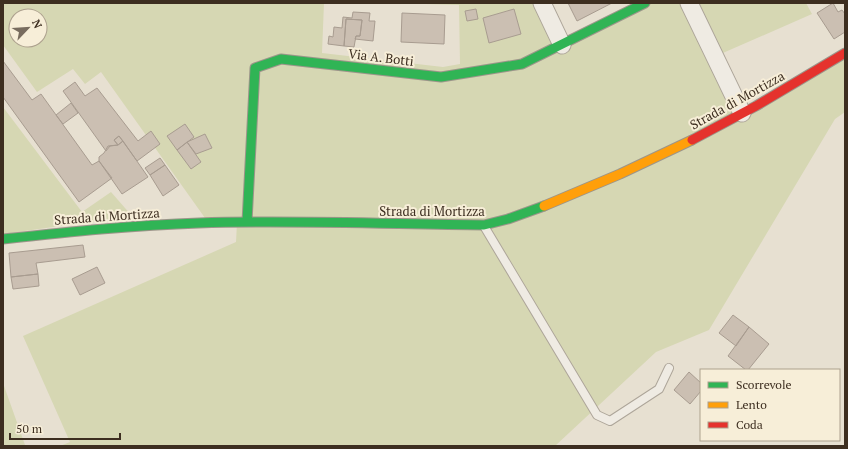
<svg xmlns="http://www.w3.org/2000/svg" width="848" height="449" font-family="'PT Serif',serif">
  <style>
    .green { fill: #d6d7b3; fill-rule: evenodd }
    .building { fill: #cbbfb2; stroke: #a89c90 }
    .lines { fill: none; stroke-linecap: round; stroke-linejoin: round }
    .lane-casing { stroke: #ada599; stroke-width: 10 }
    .street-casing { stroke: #ada599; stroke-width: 19 }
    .fast-casing { stroke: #9c958a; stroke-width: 11 }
    .slow-casing { stroke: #9c958a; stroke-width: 11 }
    .jam-casing { stroke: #9c958a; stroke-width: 11 }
    .lane { stroke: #efebe3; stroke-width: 8 }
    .street { stroke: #efebe3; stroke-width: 17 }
    .fast { stroke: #30b455; stroke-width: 9 }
    .slow { stroke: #ff9f0a; stroke-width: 9 }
    .jam { stroke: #e5322d; stroke-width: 9 }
    .labels { text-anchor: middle; stroke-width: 4; stroke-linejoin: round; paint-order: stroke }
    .street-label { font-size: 13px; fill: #3d2e20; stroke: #f7eed8 }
  </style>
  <rect width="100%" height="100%" fill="#e7e0d1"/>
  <path class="green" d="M3,3H324L322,53L443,67L460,64L459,5L391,3H536L556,42L648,3H806L812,14L716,56L743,114L845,54V112L835,119L709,330L656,352L555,446H60L70,442L23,336L236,242L237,223L210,225L101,72L85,84L73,69L37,92L3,45ZM16,16H40V40H16Z
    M3,107L82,212L111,192L132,216L3,234Z
    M3,383L25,445L27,446H3Z"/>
  <path class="building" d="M568,3H612L577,21Z
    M833,3L838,12L842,10L845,14V32L834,39L817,13Z
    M476,9L478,19L467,21L465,11Z
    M514,9L521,34L489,43L483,18Z
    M353,12L370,13L369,21H375L373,41L355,39L356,36H360L362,20L346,19L344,46L328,44L329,36L333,37L334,27L342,28L343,17L352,18Z
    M402,13L445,15L444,44L401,42Z
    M346,19L362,20L360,36H356L354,47L344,46Z
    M3,61L32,100L41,94L92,165L99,161L112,178L79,202L3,97Z
    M75,82L85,96L97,88L138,141L151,131L160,144L137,161L119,136L114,140L118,145L110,146L106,151L63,91Z
    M71,103L78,113L63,124L56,115Z
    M185,124L194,137L177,150L167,136Z
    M205,134L212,148L196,154L187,142Z
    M119,136L123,141L118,145L114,140Z
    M123,141L148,177L122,194L99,161V157L104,153L108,146L118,145Z
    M187,142L201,162L191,169L177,150Z
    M160,158L165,165L150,175L145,168Z
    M165,165L179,185L163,196L150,175Z
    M83,245L85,257L36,263L38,274L11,277L9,253Z
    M97,267L105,283L80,295L72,279Z
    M38,274L39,286L13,289L11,277Z
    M733,315L749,327L736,346L719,333Z
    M749,327L769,344L748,370H746L728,356Z
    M689,372L701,383V391L690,404L674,390Z"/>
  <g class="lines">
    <defs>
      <path id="lane" d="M484,226L597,415L610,421L659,389L669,368"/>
      <path id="street" d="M542,3L562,45
        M689,3L742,113"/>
      <path id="fast" d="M247,222L255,68L281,59L441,77L522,64L645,3
        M3,239C68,232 134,225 199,223C294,220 389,224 484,225L508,219L544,206"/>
      <path id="slow" d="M544,206L620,174L692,140"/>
      <path id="jam" d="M692,140L756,106L845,53"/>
    </defs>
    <use href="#lane" class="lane-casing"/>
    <use href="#street" class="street-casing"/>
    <use href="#fast" class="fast-casing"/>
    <use href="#slow" class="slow-casing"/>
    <use href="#jam" class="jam-casing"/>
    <use href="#lane" class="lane"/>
    <use href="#street" class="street"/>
    <use href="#fast" class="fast"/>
    <use href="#slow" class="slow"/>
    <use href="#jam" class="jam"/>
  </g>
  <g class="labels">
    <g class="street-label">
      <text transform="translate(381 57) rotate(7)" y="5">Via A. Botti</text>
      <text transform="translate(737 100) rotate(-29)" y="5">Strada di Mortizza</text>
      <text x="432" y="216">Strada di Mortizza</text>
      <text transform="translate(107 216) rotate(-4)" y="5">Strada di Mortizza</text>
    </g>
  </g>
  <rect width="848" height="449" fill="none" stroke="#3d2e20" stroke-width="8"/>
  <rect x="700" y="369" width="140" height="72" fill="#f7eed8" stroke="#ada18e"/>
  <rect x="708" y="382" width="20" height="6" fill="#30b455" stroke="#ada18e"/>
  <text x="736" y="389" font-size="12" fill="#3d2e20">Scorrevole</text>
  <rect x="708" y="402" width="20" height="6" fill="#ff9f0a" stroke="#ada18e"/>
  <text x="736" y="409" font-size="12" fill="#3d2e20">Lento</text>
  <rect x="708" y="422" width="20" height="6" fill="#e5322d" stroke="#ada18e"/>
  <text x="736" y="429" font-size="12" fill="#3d2e20">Coda</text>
  <g transform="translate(28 28) rotate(65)"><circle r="19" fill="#f7eed8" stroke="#ada18e"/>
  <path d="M0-3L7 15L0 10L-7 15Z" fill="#786c5e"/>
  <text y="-6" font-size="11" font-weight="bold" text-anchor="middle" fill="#3d2e20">N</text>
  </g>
  <path d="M10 433v6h110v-6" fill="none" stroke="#3d2e20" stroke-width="2"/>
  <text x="16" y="433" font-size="12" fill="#3d2e20" stroke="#f7eed8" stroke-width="3" paint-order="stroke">50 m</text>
</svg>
